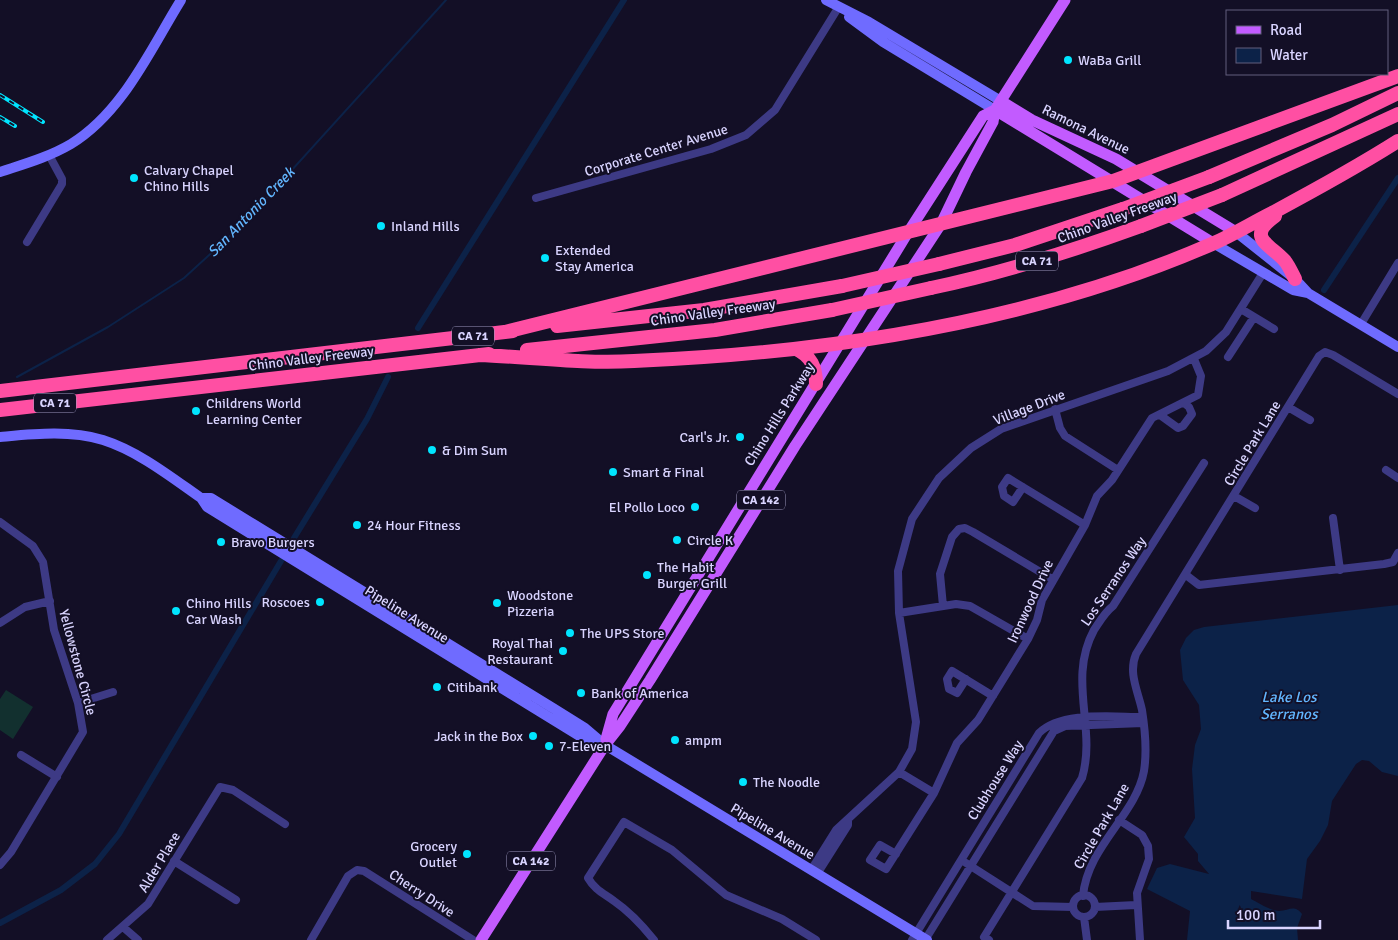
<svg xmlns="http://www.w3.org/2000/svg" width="1398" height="940" font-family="Signika,sans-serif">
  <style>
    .green { fill: #12302f }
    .water { fill: #0c2248 }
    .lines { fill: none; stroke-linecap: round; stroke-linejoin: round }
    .stream { stroke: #0c2248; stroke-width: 2 }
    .canal { stroke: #0c2248; stroke-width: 6 }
    .street { stroke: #3d3a85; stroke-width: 8 }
    .secondary { stroke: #6f6bff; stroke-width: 10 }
    .primary { stroke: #c25bff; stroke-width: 11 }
    .highway { stroke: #ff4fa3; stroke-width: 14 }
    .rail-casing { stroke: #00e5ff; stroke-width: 4 }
    .rail { stroke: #130f26; stroke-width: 2; stroke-dasharray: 5.5; stroke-linecap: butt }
    .highway-bridge { stroke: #ff4fa3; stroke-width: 14 }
    .poi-dot { fill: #00e5ff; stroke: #130f26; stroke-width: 2 }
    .labels { text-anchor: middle; stroke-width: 4; stroke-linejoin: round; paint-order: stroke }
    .shield { fill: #130f26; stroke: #9e99be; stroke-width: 1 }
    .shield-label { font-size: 12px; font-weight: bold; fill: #d9d4ff }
    .poi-label { font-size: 14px; fill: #d9d4ff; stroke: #130f26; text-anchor: start }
    .street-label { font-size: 14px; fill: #d9d4ff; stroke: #130f26 }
    .water-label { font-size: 15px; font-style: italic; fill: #62b6ff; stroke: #130f26 }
  </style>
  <rect width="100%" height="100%" fill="#130f26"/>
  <path class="green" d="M6,690L33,707L13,739L0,730V699Z"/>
  <path class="water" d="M1398,605V776L1382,772L1369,761L1362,760L1356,764L1332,801L1328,825L1320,841L1307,859L1302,899L1251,891V899C1259,903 1271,911 1279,911C1289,911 1294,904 1302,914L1297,928L1298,940H1187L1190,911L1147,889L1157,868L1170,864L1209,874L1198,861V854L1184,837L1195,818L1192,769L1195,745L1201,729L1199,705L1183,680L1180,650L1186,638L1194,630L1204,627Z"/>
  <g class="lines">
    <path class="stream" d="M17,377L108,327L184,278L242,225L446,0"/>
    <path class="canal" d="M1324,290L1398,178
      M418,328L624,0
      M294,538L367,419L388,377
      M0,923L61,890L95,864L119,834L281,561"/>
    <path class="street" d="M536,198L711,149L746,135L775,110L838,8
      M27,242L62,184V179L49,155
      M1241,309L1274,329
      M1361,324L1398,263
      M1228,357L1254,317
      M1288,407L1310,420
      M1055,409L1060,428L1065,436L1118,470
      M1160,415L1178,428L1183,426L1192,414L1189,407L1184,403
      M1386,470L1398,478
      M1023,487L1013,502L1004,496L1002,487L1008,478L1085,525
      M1234,496L1255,508
      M1333,518L1340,570
      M0,522L33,546L43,562L54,630L78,703L83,732L11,852L0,865
      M1186,575L1199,585L1384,564L1393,562L1398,553
      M943,606L940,574L952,537L959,529L965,528L973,532L1052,579
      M899,613L956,604L970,606L1028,639
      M0,623L25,607L50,601
      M966,679L957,693L949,689L947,679L952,671L993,696
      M78,703L113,692
      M21,755L57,777
      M899,772L934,793
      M1119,820L1142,835L1148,846L1149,859L1137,893L1140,940
      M896,854L880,845L870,860L886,869L934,793L957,743L978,720L1028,639L1037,620L1042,600L1085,525L1097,496L1112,480L1152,418L1198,395L1201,376L1194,359
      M174,861L236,900
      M966,863L1033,906L1073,907
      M811,870L836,830L899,772L912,749L916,722L899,613L898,571L912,519L939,478L971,448L1001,429L1168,371L1206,351L1226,332L1263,273
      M817,874L848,825V821
      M1073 906a11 11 0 1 1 22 0a11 11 0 1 1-22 0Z
      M1083,896C1087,847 1136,815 1144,771C1147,752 1145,729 1142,710C1138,691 1128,673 1136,654L1319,356L1325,352L1333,355L1398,394
      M1095,907L1136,905
      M1084,917L1087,940
      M123,927L138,940
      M107,940L148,904L220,787L233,790L285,824
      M311,940L348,876L357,870L364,871L473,940
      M654,940C642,925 630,912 614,901C603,893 595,890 588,878L624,822L672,850L726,895L782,919L816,940
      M912,940L1039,733C1061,711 1112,717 1142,717
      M925,940L1054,731L1065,726L1143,723
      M989,940L984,937L1082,778C1097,728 1067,680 1094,630C1100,621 1105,612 1113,606L1204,463"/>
    <path class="secondary" d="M826,0L869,22L1001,101
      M849,17L883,42L995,110
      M0,172C24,164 49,157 71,144C123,112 150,50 181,0
      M1236,232L1295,279L1308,293
      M1213,243L1293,290L1308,293L1398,347
      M0,437C34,434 69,430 103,440C138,451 171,477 201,498L207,507L254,536L581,737L599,743
      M201,498H211L250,522L553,708L585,728L605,745L927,940"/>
    <path class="primary" d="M1001,101L1032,120L1116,159L1236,232
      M995,110L1213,243
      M606,739L613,714L907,234L983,116L995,110
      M481,940L605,745L620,726L650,680L795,446L941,224L966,172L993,122L995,110L1065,0"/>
    <path class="highway" d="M1209,177L1332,125L1398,93
      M1222,195L1398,114
      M1275,216C1245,238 1270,244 1285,261C1289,266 1292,273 1295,279
      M939,264L1015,245L1123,209
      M931,288C1003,273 1072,251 1141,226
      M557,326L704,310L842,286
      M505,332L1113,181L1398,76
      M796,349C811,356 816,367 816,384
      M527,350L715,330L832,310
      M479,355C530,357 583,364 634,361C828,353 1033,322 1212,244C1233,235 1252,223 1272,213C1315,190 1357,167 1398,141
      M0,391L513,331
      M0,410L489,354"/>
    <defs>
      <path id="rail" d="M0,95L43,122
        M0,117L15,126"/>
    </defs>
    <use href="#rail" class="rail-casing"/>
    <use href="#rail" class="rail"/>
    <path class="highway-bridge" d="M1123,209L1209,177
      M1141,226L1222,195
      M842,286L939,264
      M832,310L931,288"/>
  </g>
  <g class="poi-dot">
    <circle cx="1068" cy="60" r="5"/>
    <circle cx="134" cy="178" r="5"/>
    <circle cx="381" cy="226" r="5"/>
    <circle cx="545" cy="258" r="5"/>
    <circle cx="196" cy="411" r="5"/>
    <circle cx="740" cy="437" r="5"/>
    <circle cx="432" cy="450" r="5"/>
    <circle cx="613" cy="472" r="5"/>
    <circle cx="695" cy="507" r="5"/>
    <circle cx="357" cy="525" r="5"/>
    <circle cx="677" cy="540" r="5"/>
    <circle cx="221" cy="542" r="5"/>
    <circle cx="647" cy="575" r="5"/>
    <circle cx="320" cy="602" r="5"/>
    <circle cx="497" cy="603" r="5"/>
    <circle cx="176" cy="611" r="5"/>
    <circle cx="570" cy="633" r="5"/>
    <circle cx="563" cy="651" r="5"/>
    <circle cx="437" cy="687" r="5"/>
    <circle cx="581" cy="693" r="5"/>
    <circle cx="533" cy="736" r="5"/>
    <circle cx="675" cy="740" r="5"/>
    <circle cx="549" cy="746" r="5"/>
    <circle cx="743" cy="782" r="5"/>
    <circle cx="467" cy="854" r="5"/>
  </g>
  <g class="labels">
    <g class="shield">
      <rect x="1016" y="251.5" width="42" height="19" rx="4"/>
      <rect x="452" y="326.5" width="42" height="19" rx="4"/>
      <rect x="34" y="393.5" width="42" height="19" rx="4"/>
      <rect x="737" y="490.5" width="48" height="19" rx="4"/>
      <rect x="507" y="851.5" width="48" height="19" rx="4"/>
    </g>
    <g class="shield-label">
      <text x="1037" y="265">CA 71</text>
      <text x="473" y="340">CA 71</text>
      <text x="55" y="407">CA 71</text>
      <text x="761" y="504">CA 142</text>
      <text x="531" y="865">CA 142</text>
    </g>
    <g class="poi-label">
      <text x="1078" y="65">WaBa Grill</text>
      <text x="144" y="175">Calvary Chapel<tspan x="144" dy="16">Chino Hills</tspan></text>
      <text x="391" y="231">Inland Hills</text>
      <text x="555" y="255">Extended<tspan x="555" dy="16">Stay America</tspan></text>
      <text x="206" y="408">Childrens World<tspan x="206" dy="16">Learning Center</tspan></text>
      <text x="730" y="442" text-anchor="end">Carl's Jr.</text>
      <text x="442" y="455">&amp; Dim Sum</text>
      <text x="623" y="477">Smart &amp; Final</text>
      <text x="685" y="512" text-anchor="end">El Pollo Loco</text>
      <text x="367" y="530">24 Hour Fitness</text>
      <text x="687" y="545">Circle K</text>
      <text x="231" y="547">Bravo Burgers</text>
      <text x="657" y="572">The Habit<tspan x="657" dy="16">Burger Grill</tspan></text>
      <text x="507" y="600">Woodstone<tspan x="507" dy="16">Pizzeria</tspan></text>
      <text x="310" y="607" text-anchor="end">Roscoes</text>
      <text x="186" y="608">Chino Hills<tspan x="186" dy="16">Car Wash</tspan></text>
      <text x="580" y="638">The UPS Store</text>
      <text x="553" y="648" text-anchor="end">Royal Thai<tspan x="553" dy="16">Restaurant</tspan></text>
      <text x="447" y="692">Citibank</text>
      <text x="591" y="698">Bank of America</text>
      <text x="523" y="741" text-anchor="end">Jack in the Box</text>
      <text x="685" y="745">ampm</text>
      <text x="559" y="751">7-Eleven</text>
      <text x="753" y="787">The Noodle</text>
      <text x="457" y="851" text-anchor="end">Grocery<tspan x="457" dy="16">Outlet</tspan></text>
    </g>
    <g class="street-label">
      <text transform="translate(1086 129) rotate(26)" y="5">Ramona Avenue</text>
      <text transform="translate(656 150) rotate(-17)" y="5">Corporate Center Avenue</text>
      <text transform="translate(1117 217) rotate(-20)" y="5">Chino Valley Freeway</text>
      <text transform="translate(713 312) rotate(-8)" y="5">Chino Valley Freeway</text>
      <text transform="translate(311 358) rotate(-7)" y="5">Chino Valley Freeway</text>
      <text transform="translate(1029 407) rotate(-21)" y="5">Village Drive</text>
      <text transform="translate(779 414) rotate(-58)" y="5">Chino Hills Parkway</text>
      <text transform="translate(1252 443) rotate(-59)" y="5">Circle Park Lane</text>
      <text transform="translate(1113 581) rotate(-56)" y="5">Los Serranos Way</text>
      <text transform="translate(1030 601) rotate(-65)" y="5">Ironwood Drive</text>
      <text transform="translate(407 614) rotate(32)" y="5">Pipeline Avenue</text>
      <text transform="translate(78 662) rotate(75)" y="5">Yellowstone Circle</text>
      <text transform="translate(995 780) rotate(-58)" y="5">Clubhouse Way</text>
      <text transform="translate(1101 826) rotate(-60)" y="5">Circle Park Lane</text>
      <text transform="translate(773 831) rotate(31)" y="5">Pipeline Avenue</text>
      <text transform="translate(159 862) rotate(-59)" y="5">Alder Place</text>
      <text transform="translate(422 893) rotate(33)" y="5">Cherry Drive</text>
    </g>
    <g class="water-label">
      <text transform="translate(251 212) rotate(-46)" y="5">San Antonio Creek</text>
      <text x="1289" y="702">Lake Los<tspan x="1289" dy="17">Serranos</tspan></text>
    </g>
  </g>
  <rect x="1226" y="10" width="162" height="65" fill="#130f26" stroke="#625e7d"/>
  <rect x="1236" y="26" width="25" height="8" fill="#c25bff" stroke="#625e7d"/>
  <text x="1270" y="35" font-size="15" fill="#d9d4ff">Road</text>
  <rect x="1236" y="48" width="25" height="15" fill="#0c2248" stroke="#625e7d"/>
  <text x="1270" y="60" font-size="15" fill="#d9d4ff">Water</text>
  <path d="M1228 920v8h92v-8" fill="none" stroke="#d9d4ff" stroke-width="2.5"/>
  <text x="1236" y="920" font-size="15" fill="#d9d4ff" stroke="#130f26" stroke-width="4" paint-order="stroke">100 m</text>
</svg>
